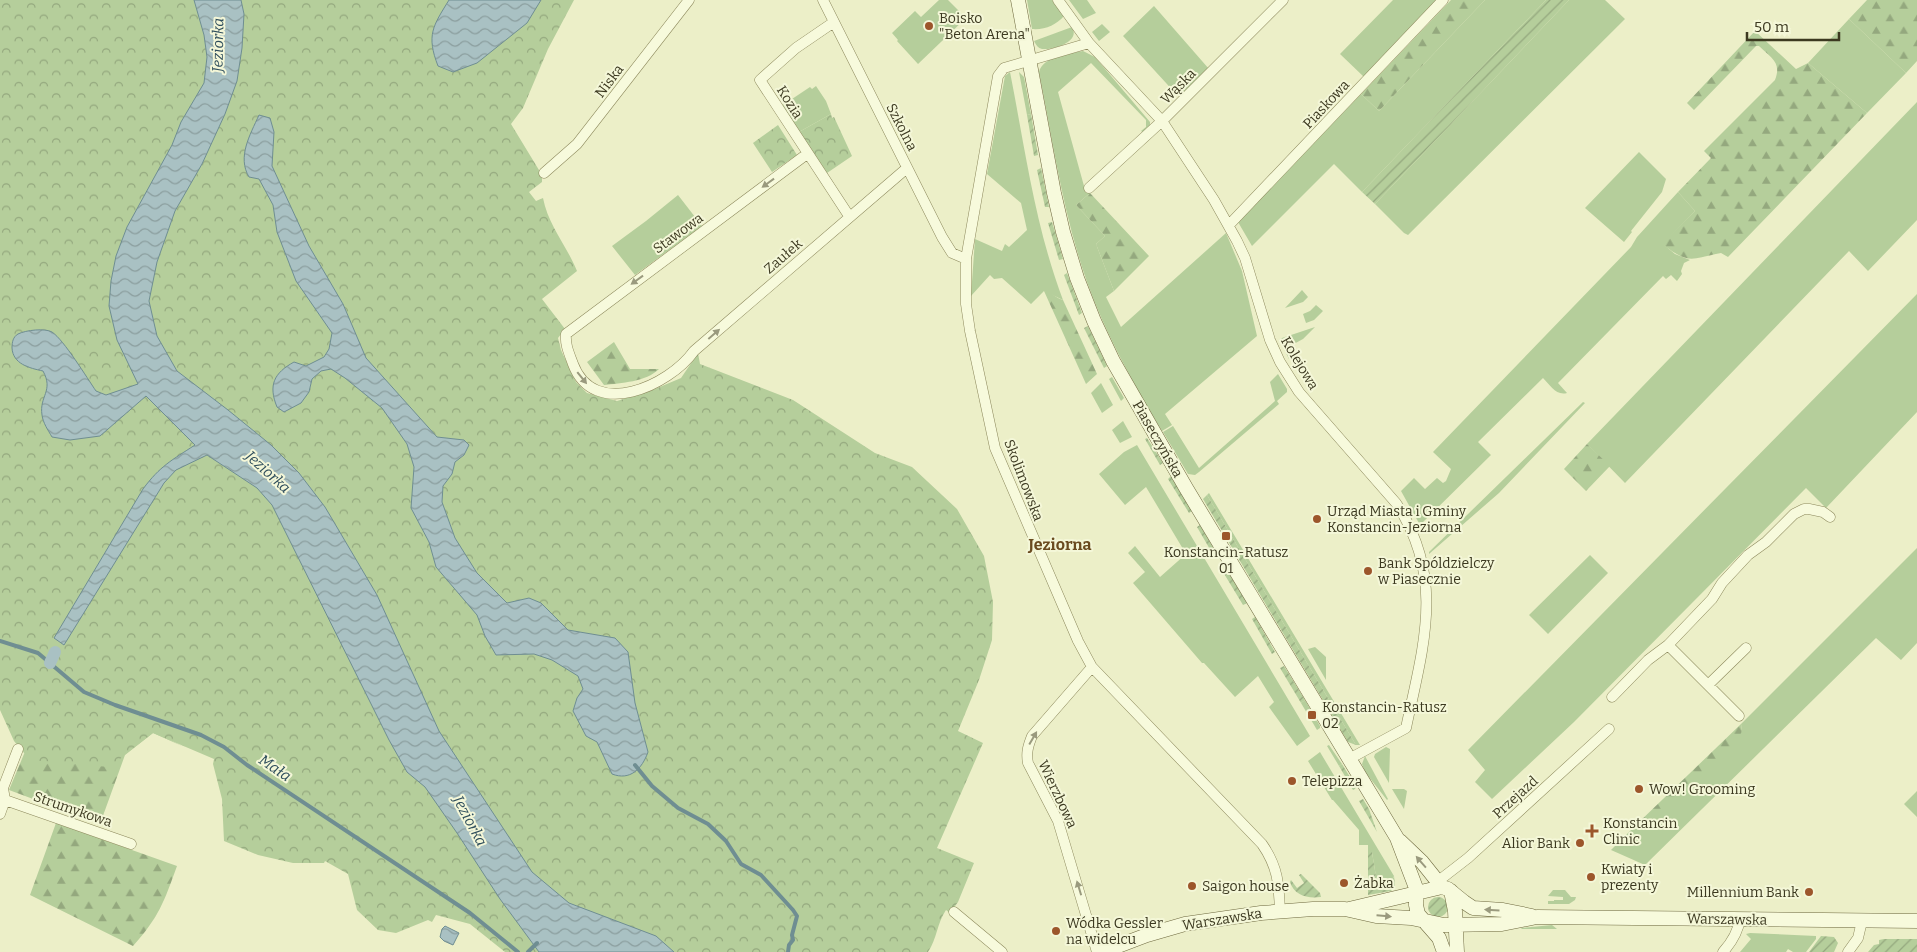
<svg xmlns="http://www.w3.org/2000/svg" width="1917" height="952" font-family="Bitter,serif">
  <style>
    .grass { fill: #b5ce9b }
    .forest { fill: url(#forest-firs) }
    .park { fill: url(#park-crowns) }
    .garden { fill: url(#garden-furrows) }
    .water { fill: url(#water-waves); stroke: #6f8e92 }
    .lines { fill: none; stroke-linecap: round; stroke-linejoin: round }
    .stream { stroke: #6f8e92; stroke-width: 4 }
    .canal { stroke: #a9c1c3; stroke-width: 12 }
    .street-casing { stroke: #8c885c; stroke-width: 11 }
    .secondary-casing { stroke: #6e693f; stroke-width: 15 }
    .street { stroke: #f7fadc; stroke-width: 10 }
    .secondary { stroke: #f7fadc; stroke-width: 14 }
    .oneway { fill: #9a9a7e }
    .poi-dot { fill: #9c562b; stroke: #f4f7d8; stroke-width: 2 }
    .labels { text-anchor: middle; stroke-width: 4; stroke-linejoin: round; paint-order: stroke }
    .poi-label { font-size: 14px; fill: #3c3920; stroke: #f4f7d8; text-anchor: start }
    .street-label { font-size: 14px; fill: #3c3920; stroke: #f4f7d8 }
    .water-label { font-size: 15px; font-style: italic; fill: #2f4e5c; stroke: #f4f7d8 }
    .quarter-label { font-size: 16px; font-weight: bold; fill: #6a4b1f; stroke: #f4f7d8 }
  </style>
  <defs>
    <pattern id="forest-firs" width="22" height="20" patternUnits="userSpaceOnUse" patternTransform="scale(1.25)"><rect width="22" height="20" fill="#b5ce9b"/><path d="M5 1l3.5 6h-7zM16 11l3.5 6h-7z" fill="#94a87e"/></pattern>
    <pattern id="park-crowns" width="20" height="18" patternUnits="userSpaceOnUse" patternTransform="scale(1.25)"><rect width="20" height="18" fill="#b5ce9b"/><path d="M2 6a3 3 0 1 1 6 0M12 15a3 3 0 1 1 6 0" fill="none" stroke="#94a87e"/></pattern>
    <pattern id="garden-furrows" width="10" height="10" patternUnits="userSpaceOnUse" patternTransform="scale(1.25)"><rect width="10" height="10" fill="#b5ce9b"/><path d="M-1 1l2-2M0 10L10 0M9 11l2-2" fill="none" stroke="#94a87e"/></pattern>
    <pattern id="water-waves" width="16" height="10" patternUnits="userSpaceOnUse" patternTransform="scale(1.25)"><rect width="16" height="10" fill="#a9c1c3"/><path d="M0 5q4-4 8 0t8 0" fill="none" stroke="#8b9e9e"/></pattern>
  </defs>
  <rect width="100%" height="100%" fill="#ecefc8"/>
  <path class="grass" d="M939,0H948L966,18L918,64L897,41L898,40L892,33L915,11L921,17Z
    M1027,0H1052L1064,16C1056,25 1045,30 1032,29Z
    M1069,0H1087L1096,13L1083,19Z
    M1393,0H1438L1364,77L1340,54Z
    M1485,0H1546L1362,192L1334,164L1252,246L1238,222L1361,94L1379,111Z
    M1569,0H1605L1625,19L1408,235L1404,233L1375,204Z
    M1154,6L1209,69L1181,95H1177L1123,36Z
    M1849,19L1906,73L1867,113L1808,63Z
    M1102,24L1110,32L1099,41L1092,32Z
    M1072,27C1081,42 1053,50 1042,49C1038,48 1036,45 1034,41Z
    M1083,51L1095,57L1150,122V126L1144,133L1141,131L1146,127V120L1091,63L1058,92L1084,186L1090,193L1076,205L1105,236L1096,244L1114,291L1106,297L1121,327L1226,233L1242,271L1257,336L1165,414L1172,425L1162,431C1133,383 1106,335 1087,282C1063,214 1053,142 1039,72C1043,56 1069,54 1083,51Z
    M1010,72C1025,148 1035,226 1063,300L1044,291L1031,304L1002,278L994,279L990,275L971,296L975,239L1002,251L1005,244L1009,247L1027,230L1021,203L987,174L1005,76Z
    M1019,72L1024,77L1031,114L1027,115Z
    M816,86L826,101L831,114L799,132L783,105L810,87L812,89Z
    M1917,102V220L1868,271L1849,251L1625,483L1587,444Z
    M1639,152L1666,179L1662,192L1631,231L1632,232L1624,242L1585,208Z
    M1678,192L1695,211L1663,244L1675,254L1690,260L1684,263L1681,271L1682,274L1677,281L1671,275L1666,279L1663,276L1558,383L1567,393C1556,396 1550,385 1543,378L1478,442L1491,455L1420,525L1401,491L1414,478L1425,489L1437,478L1443,483L1446,481L1451,469L1433,452L1631,247L1637,237Z
    M678,195L702,226L635,275L612,246L646,221Z
    M1302,290L1308,297L1303,302L1285,308Z
    M1917,294V412L1826,508L1806,488L1574,722L1492,799L1475,782L1485,770L1468,750Z
    M1316,305L1323,311L1314,320L1306,323L1303,314L1310,311Z
    M1315,327L1303,339L1290,346L1295,356L1289,359L1279,340L1282,338Z
    M1278,374L1287,389V392L1277,401L1279,404L1199,472L1195,475L1188,474L1163,432L1173,426L1199,468L1275,401L1270,382Z
    M1112,377L1124,398L1121,401L1109,379Z
    M1101,383L1113,405L1102,413L1091,393Z
    M1583,402L1585,403L1499,493L1429,554V552Z
    M1123,421L1132,437L1120,443L1112,430Z
    M1137,445L1310,736L1297,746L1269,707L1274,702L1258,676L1235,697L1204,663H1202L1133,583L1145,572L1128,553L1135,546L1160,577L1186,554L1146,487L1125,505L1099,474L1124,452Z
    M1209,493L1360,745H1356L1207,495Z
    M1917,548V643L1901,660L1876,638L1645,865L1611,850L1636,825L1647,823L1742,731L1741,724Z
    M1590,555L1608,573L1548,634L1529,615Z
    M1315,647L1326,657V680L1308,649Z
    M1305,700L1320,726V728L1317,730L1301,703Z
    M1329,745L1342,764L1339,766L1327,746Z
    M1386,747L1390,749L1389,783L1374,757L1375,754Z
    M1320,752L1394,876C1390,884 1385,886 1377,883L1372,852H1368V845H1359V830L1333,800H1332L1308,761Z
    M1365,756L1388,799L1387,800L1365,772L1362,764Z
    M1392,789H1404L1407,791L1404,809Z
    M1917,791V817L1904,804Z
    M1553,890H1565L1571,897H1576L1575,900L1569,904H1548V901H1554V900H1563V897L1548,896Z
    M1552,925L1557,929H1522L1521,928Z
    M1750,933L1816,936V939L1806,952H1793L1788,949L1786,952H1740L1751,939L1746,934Z"/>
  <path class="forest" d="M1451,0H1485L1379,111L1361,94Z
    M1867,0H1917V61L1906,73L1849,19Z
    M1755,31L1796,69L1808,63L1867,113L1728,257L1721,253C1690,259 1690,265 1662,244L1695,211L1678,192L1711,158L1704,151L1775,80C1782,62 1771,58 1759,46H1756L1694,110L1687,103Z
    M1090,193L1149,256L1114,291L1096,244L1105,236L1076,205Z
    M1044,291C1051,291 1055,298 1063,300L1097,374L1086,384Z
    M614,342L630,369H659C646,382 621,383 604,385L587,362Z
    M1587,444L1610,466L1586,491L1564,469Z
    M65,686L182,746L153,733L125,755L100,824L9,790L24,754Z
    M1741,724L1742,731L1737,741C1711,767 1671,816 1636,825Z
    M56,823L177,866C164,902 159,917 133,946L30,895Z"/>
  <path class="park" d="M0,0H574L548,49L523,108L511,124L542,175V182L529,192L536,201L543,198C548,225 567,246 577,271L542,299L565,329L558,338L561,350L576,382L587,393L617,401L655,389L681,378L698,353L700,364L793,400L875,453L912,467L957,509L984,556L993,602L992,640L979,680L958,731L983,743L937,848L974,863L958,902L950,913L946,910C937,923 937,939 928,952H505L470,924L436,915L432,922L428,920L396,933L378,930L357,910L348,874L325,861L324,863H293L258,855L224,841L222,799L213,764L214,759L153,733L109,767L30,760L14,741L0,710Z
    M831,114L832,118L834,117L852,156L827,173L799,132Z
    M778,125L797,155L772,172L753,143Z"/>
  <path class="garden" d="M1546,0H1569L1375,204L1362,192Z
    M1031,114L1038,155L1034,156L1027,115Z
    M1041,168L1049,207H1045L1037,170Z
    M1052,222L1063,259L1059,260L1048,223Z
    M1067,273L1082,313L1079,315L1064,275Z
    M1088,326L1107,366L1104,368L1084,328Z
    M1147,438L1163,463L1160,465L1145,439Z
    M1171,476L1192,511L1189,513L1168,479Z
    M1207,495L1356,745L1348,742L1203,499Z
    M1200,525L1218,556L1215,558L1197,527Z
    M1227,570L1247,603L1243,605L1223,572Z
    M1255,617L1275,652L1272,654L1252,619Z
    M1284,666L1305,700L1301,703L1280,668Z
    M1342,764L1356,787L1355,789L1353,790L1339,766Z
    M1363,799L1369,809L1377,832L1359,801Z
    M1368,852H1372L1377,883L1385,885L1392,881L1394,876L1395,886L1391,891L1368,895Z
    M1301,874L1320,893L1321,897C1307,899 1294,895 1290,882L1291,880L1297,888L1304,883L1299,875Z
    M1428 907a10 10 0 1 1 20 0a10 10 0 1 1-20 0Z
    M1821,936L1834,937L1838,943L1834,952H1809Z
    M1884,939H1917V952H1868L1874,945L1879,944V940Z"/>
  <path class="water" d="M194,0H241L244,14L242,48L237,81L225,114L202,164L175,211L157,262L149,301L157,336L177,371L228,410L271,445L299,473L325,507L377,595L439,731L532,872L569,903L656,936L674,952H539L500,899L457,833L425,787L407,772L389,740L272,505L257,488L207,455L176,470L164,483L64,645L54,638L143,489C160,466 172,460 195,445L146,396L100,436L70,440L52,437C48,430 43,423 42,415C39,396 54,391 43,371C29,368 13,364 12,348C12,342 13,337 18,334C26,330 45,328 52,332C64,340 87,378 96,391L106,395L138,384L117,340L109,306L111,281L116,256L127,227L172,145L181,122L204,83L207,57L204,35Z
    M449,0H541L527,23L477,63L453,72L438,66C426,35 433,26 449,0Z
    M259,115L270,118L274,132L272,166L309,246L343,304L366,358L437,437L464,440L469,445L464,455L455,462L452,474L443,486L442,502L455,538L477,573L507,603L529,598L541,603L568,630L615,638L628,652L635,703L648,752C642,769 630,781 612,774L597,742L586,736L573,711L577,698L583,689L578,676L552,660L534,654L496,655L485,636L477,615L436,567L429,542L411,508L414,467L407,444L382,408L345,378L331,369L321,371L312,379L309,392L301,403L284,412L277,407C268,385 274,373 294,362L306,366L324,357L329,349L332,333L296,281L277,232L273,205L259,179L249,177C237,157 250,135 259,115Z
    M445,926L459,933L453,945L444,941L440,937L442,929Z"/>
  <g class="lines">
    <path class="stream" d="M0,641L38,653L84,692L115,705L201,735L224,747L247,765L470,913L518,952
      M635,765L652,786L678,808L708,824L726,841L741,864L761,875L793,910L797,916L792,935L793,940L789,945L788,952
      M528,952L537,943"/>
    <path class="canal" d="M50,663L55,652"/>
    <defs>
      <path id="street" d="M823,0L942,237L952,253L966,259
        M1058,0L1089,43L1162,121L1214,200L1237,241L1245,258L1270,340L1280,362L1299,392L1396,503C1446,578 1423,647 1406,728L1349,759
        M834,22L796,48L760,80L849,216
        M1089,43L1004,68L998,76L966,259V304L970,331L995,448L1078,641L1092,667L1262,844C1278,867 1279,884 1280,912
        M807,154L566,334C565,345 569,353 573,364C594,420 669,386 694,351L907,168
        M544,173L577,144L689,0
        M1089,188L1162,121L1283,0
        M1229,225L1443,0
        M1668,645L1739,716
        M1092,667L1032,736C1028,746 1026,753 1028,763L1058,821L1097,952
        M1708,685L1746,648
        M1612,697L1648,660L1668,645L1712,599L1722,583L1748,555L1766,542L1794,514L1804,509H1809L1823,512L1830,517
        M5,800L131,844
        M0,814L5,800L3,788L18,749
        M1437,882L1468,858L1609,729
        M954,912L1002,952
        M1723,952C1732,942 1738,932 1740,919
        M1848,952L1858,938L1862,921"/>
      <path id="secondary" d="M1018,0L1054,193L1063,232L1077,278L1094,321L1113,361L1186,488L1397,838L1416,888V905L1418,914L1439,938L1444,952
        M1400,841L1422,862L1442,887
        M1451,891L1455,911L1457,952
        M1349,909L1442,887L1448,889L1464,902L1473,908L1503,910L1532,916
        M1102,952L1147,935L1185,924L1261,913L1313,909H1345L1376,916L1411,918L1444,925L1502,924L1537,917L1917,921"/>
    </defs>
    <use href="#street" class="street-casing"/>
    <use href="#secondary" class="secondary-casing"/>
    <use href="#street" class="street"/>
    <use href="#secondary" class="secondary"/>
  </g>
  <defs><path id="oneway-solid" d="M-6-.8H1V-3.2L6.5 0L1 3.2V.8H-6Z" transform="scale(1.25)"/></defs>
  <g class="oneway">
    <use href="#oneway-solid" transform="translate(768 183) rotate(144)"/>
    <use href="#oneway-solid" transform="translate(637 280) rotate(144)"/>
    <use href="#oneway-solid" transform="translate(714 334) rotate(-41)"/>
    <use href="#oneway-solid" transform="translate(582 378) rotate(51)"/>
    <use href="#oneway-solid" transform="translate(1033 738) rotate(-60)"/>
    <use href="#oneway-solid" transform="translate(1421 862) rotate(-131)"/>
    <use href="#oneway-solid" transform="translate(1079 888) rotate(-107)"/>
    <use href="#oneway-solid" transform="translate(1492 910) rotate(-177)"/>
    <use href="#oneway-solid" transform="translate(1384 916) rotate(5)"/>
  </g>
  <g class="poi-dot">
    <circle cx="929" cy="26" r="5"/>
    <circle cx="1317" cy="519" r="5"/>
    <rect x="1221" y="531" width="10" height="10" rx="2.5"/>
    <circle cx="1368" cy="571" r="5"/>
    <rect x="1307" y="710" width="10" height="10" rx="2.5"/>
    <circle cx="1292" cy="781" r="5"/>
    <circle cx="1639" cy="789" r="5"/>
    <path d="M1589.5 823.5h5v5h5v5h-5v5h-5v-5h-5v-5h5z"/>
    <circle cx="1580" cy="843" r="5"/>
    <circle cx="1591" cy="877" r="5"/>
    <circle cx="1344" cy="883" r="5"/>
    <circle cx="1192" cy="886" r="5"/>
    <circle cx="1809" cy="892" r="5"/>
    <circle cx="1056" cy="931" r="5"/>
  </g>
  <g class="labels">
    <g class="poi-label">
      <text x="939" y="23">Boisko<tspan x="939" dy="16">"Beton Arena"</tspan></text>
      <text x="1327" y="516">Urząd Miasta i Gminy<tspan x="1327" dy="16">Konstancin-Jeziorna</tspan></text>
      <text x="1226" y="557" text-anchor="middle">Konstancin-Ratusz<tspan x="1226" dy="16">01</tspan></text>
      <text x="1378" y="568">Bank Spóldzielczy<tspan x="1378" dy="16">w Piasecznie</tspan></text>
      <text x="1322" y="712">Konstancin-Ratusz<tspan x="1322" dy="16">02</tspan></text>
      <text x="1302" y="786">Telepizza</text>
      <text x="1649" y="794">Wow! Grooming</text>
      <text x="1603" y="828">Konstancin<tspan x="1603" dy="16">Clinic</tspan></text>
      <text x="1570" y="848" text-anchor="end">Alior Bank</text>
      <text x="1601" y="874">Kwiaty i<tspan x="1601" dy="16">prezenty</tspan></text>
      <text x="1354" y="888">Żabka</text>
      <text x="1202" y="891">Saigon house</text>
      <text x="1799" y="897" text-anchor="end">Millennium Bank</text>
      <text x="1066" y="928">Wódka Gessler<tspan x="1066" dy="16">na widelcu</tspan></text>
    </g>
    <g class="street-label">
      <text transform="translate(609 81) rotate(-53)" y="5">Niska</text>
      <text transform="translate(1178 86) rotate(-45)" y="5">Wąska</text>
      <text transform="translate(790 102) rotate(58)" y="5">Kozia</text>
      <text transform="translate(1326 104) rotate(-47)" y="5">Piaskowa</text>
      <text transform="translate(902 127) rotate(63)" y="5">Szkolna</text>
      <text transform="translate(678 233) rotate(-36)" y="5">Stawowa</text>
      <text transform="translate(783 256) rotate(-41)" y="5">Zaułek</text>
      <text transform="translate(1300 363) rotate(59)" y="5">Kolejowa</text>
      <text transform="translate(1158 439) rotate(60)" y="5">Piaseczyńska</text>
      <text transform="translate(1024 480) rotate(69)" y="5">Skolimowska</text>
      <text transform="translate(1058 794) rotate(65)" y="5">Wierzbowa</text>
      <text transform="translate(1515 797) rotate(-42)" y="5">Przejazd</text>
      <text transform="translate(73 809) rotate(19)" y="5">Strumykowa</text>
      <text transform="translate(1222 919) rotate(-9)" y="5">Warszawska</text>
      <text transform="translate(1727 919) rotate(1)" y="5">Warszawska</text>
    </g>
    <g class="water-label">
      <text transform="translate(218 45) rotate(-89)" y="5">Jeziorka</text>
      <text transform="translate(268 472) rotate(42)" y="5">Jeziorka</text>
      <text transform="translate(275 768) rotate(34)" y="5">Mała</text>
      <text transform="translate(470 821) rotate(62)" y="5">Jeziorka</text>
    </g>
    <g class="quarter-label">
      <text x="1060" y="550">Jeziorna</text>
    </g>
  </g>
  <path d="M1747 32v8h92v-8" fill="none" stroke="#3c3920" stroke-width="2.5"/>
  <text x="1754" y="32" font-size="15" fill="#3c3920" stroke="#f4f7d8" stroke-width="4" paint-order="stroke">50 m</text>
</svg>
